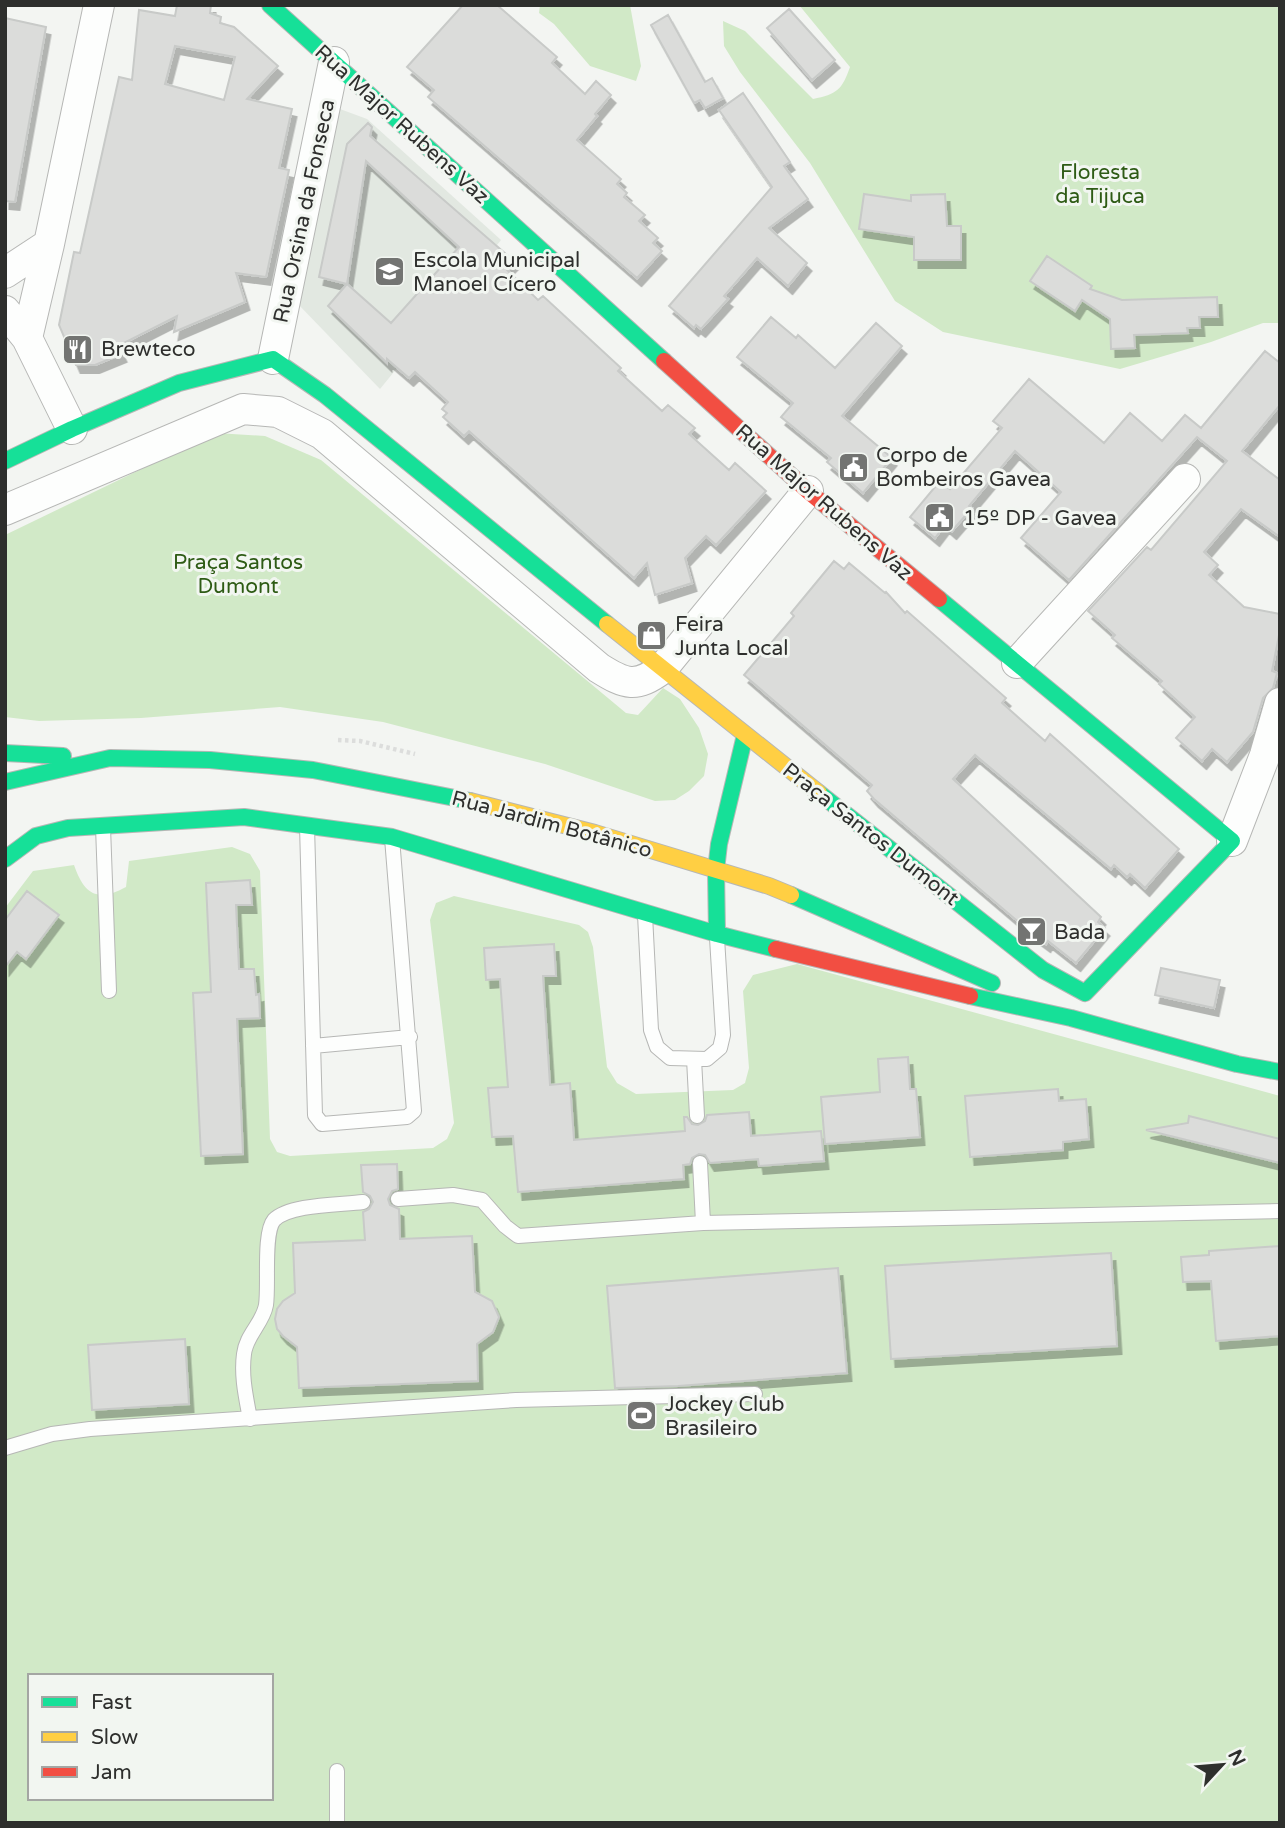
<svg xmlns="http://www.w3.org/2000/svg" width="1285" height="1828" font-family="'Varela Round',sans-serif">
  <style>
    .built { fill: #e2e8e1 }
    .green { fill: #d1e9c7; fill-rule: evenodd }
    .building { fill: #dbdcda; stroke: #c8cac8; stroke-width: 2; fill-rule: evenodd; filter: url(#shadow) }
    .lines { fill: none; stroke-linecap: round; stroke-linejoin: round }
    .lane-casing { stroke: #b6b7b5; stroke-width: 16 }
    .street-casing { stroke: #b6b7b5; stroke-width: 32 }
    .fast-casing { stroke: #b6b7b5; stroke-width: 18 }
    .slow-casing { stroke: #b6b7b5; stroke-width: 18 }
    .jam-casing { stroke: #b6b7b5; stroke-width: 18 }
    .path { stroke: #dcdddc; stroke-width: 4.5; stroke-dasharray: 3.5 3.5; stroke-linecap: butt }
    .lane { stroke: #fdfefd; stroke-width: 14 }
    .street { stroke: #fdfefd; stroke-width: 30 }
    .fast { stroke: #16e098; stroke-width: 16 }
    .slow { stroke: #ffcf43; stroke-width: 16 }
    .jam { stroke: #f24e42; stroke-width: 16 }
    .labels { text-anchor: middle; stroke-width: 6; stroke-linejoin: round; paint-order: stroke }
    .street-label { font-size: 21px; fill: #2e2f2d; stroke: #f2f6f1 }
    .park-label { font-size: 21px; fill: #2e5b15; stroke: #f2f6f1 }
    .poi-label { font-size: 21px; fill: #2e2f2d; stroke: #f2f6f1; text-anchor: start }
  </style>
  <defs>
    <filter id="shadow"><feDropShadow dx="4.5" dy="8" stdDeviation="0" flood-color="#0004"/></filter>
  </defs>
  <rect width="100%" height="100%" fill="#f3f5f2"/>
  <path class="built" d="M340,109L367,119L501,240L380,389L297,303Z"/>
  <path class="green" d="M540,5H630L641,66L636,81L590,66L554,24L539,13Z
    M799,5H1280V323H1263L1211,342L1120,369L943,332L895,301L810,163L740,72L724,46L723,21L745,31L813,99C837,94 842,90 850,67Z
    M216,433L265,436L321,460L626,713L638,715L663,688L680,699L699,728L708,754L704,776L689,791L675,800L655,801L545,764L383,722L280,707L141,718L39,721L5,717V535Z
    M232,847L250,854L260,871L270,1139L277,1152L290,1156L433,1148L447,1139L454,1123L430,920L436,903L454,896L579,925L588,932L593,947L607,1067L617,1083L636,1094L733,1090L745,1083L749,1068L743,991L753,975L797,964L1280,1096V1823H5V908L33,871L74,865C84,894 97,903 126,887L129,861ZM30,1676H271V1798H30Z"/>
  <path class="building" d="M177,5H211L210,13L221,17L220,23L234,27L278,66L247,99L292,109L279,168L289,170L266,277L236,273L245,302L174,332L177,316L118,346L122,354L95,365H76L59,325L74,252L80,253L119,77L132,80L139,10L175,16ZM175,46L235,57L224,100L165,84Z
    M463,5H497L557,57L552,63L585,94L596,81L611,95L595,114L597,116L577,140L621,179L617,184L627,193L624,197L645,215L639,221L658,238L653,243L662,251L637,278L428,97L434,90L407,67Z
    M789,9L835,60L812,80L767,28Z
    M668,15L705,82L712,78L723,98L705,108L700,100L694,103L651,25Z
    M5,18L46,27L15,202L5,201Z
    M743,93L790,162L784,166L808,199L769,228L807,263L788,286L757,258L724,296L728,299L701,329L696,325L694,328L669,306L772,187L719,110Z
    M368,123L372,127L370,136L514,261L506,269L538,300L543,296L621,368L618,371L662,411L668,405L695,428L689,434L729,470L735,463L766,491L716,545L706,536L685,558L692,583L655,595L647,563L634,578L469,431L464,436L443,417L447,413L442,409L448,402L415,372L409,378L387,359V363L328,306L347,284L391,323L459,247L366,161L347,284L319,277L347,144Z
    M864,194L911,201V195L945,194L947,226H961V260H914V237L859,229Z
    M1047,256L1092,286L1090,289L1122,300L1217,297L1218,317H1199L1200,328H1187L1188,333L1134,335L1135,348L1111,349L1110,319L1082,300L1075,311L1030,281Z
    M771,317L796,338L798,335L835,368L876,323L902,346L842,416L892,458L863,493L827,462L831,458L781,417L793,403L737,357Z
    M1265,351L1280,363V405L1242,451L1280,480V537L1241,509L1204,552L1218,565L1209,575L1244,607L1280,614V630L1272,671L1277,673L1273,688L1263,698L1253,732L1227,762L1212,749L1202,761L1176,738L1195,717L1159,684L1162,681L1112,638L1115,635L1088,611L1147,547L1151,550L1227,461L1197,437L1069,580L1021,538L1061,492L1015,451L969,506L972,508L952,531L945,525L935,538L910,517L940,481L950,489L1002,428L993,421L1029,379L1104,443L1130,413L1162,441L1185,415L1201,428Z
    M834,561L844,569L849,563L885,593L886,592L905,613L907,611L1006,698L1002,703L1045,741L1050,734L1179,849L1145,888L1130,874L1127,877L1114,865L1111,869L975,755L953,779L1101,917L1098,922L1105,928L1076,963L1048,941L1046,944L1035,936L874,799L867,791L872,785L744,675L794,616L791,613Z
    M250,880L252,905H236L239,969H254L256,995L259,994L260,1018L237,1019L243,1154L201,1156L193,993L211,992L206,883Z
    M27,891L59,915L26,959L17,952L5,967V920Z
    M554,944L556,976H543L550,1085L570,1083L574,1140L685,1131L684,1117H687L692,1124L698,1125L705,1121L707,1115L749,1112L751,1136L821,1131L824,1161L759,1166L758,1159L710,1163L705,1155L699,1154L692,1158L690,1164L683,1165L684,1179L518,1192L513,1136L492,1137L488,1088L508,1087L500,979L486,980L484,948Z
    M1161,968L1220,980L1214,1008L1155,995Z
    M908,1057L910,1089H916L920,1137L825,1144L821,1097L880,1092L878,1059Z
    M1058,1089L1059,1101L1086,1099L1089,1139L1063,1142V1150L970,1157L965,1096Z
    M1189,1116L1280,1139V1163L1146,1130L1188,1123Z
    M397,1164L398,1189L392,1191L388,1199L390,1205L399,1209L400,1239L472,1236L475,1292L492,1301L499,1317L493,1332L477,1344L478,1381L299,1388L297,1347L283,1336L277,1329L275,1319L277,1309L283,1301L295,1293L293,1243L365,1240L363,1212L369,1209L373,1202L370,1196L363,1192L361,1165Z
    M1280,1246V1336L1216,1341L1211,1281L1183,1282L1181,1257L1209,1255V1251Z
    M1111,1253L1117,1346L891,1359L885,1266Z
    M838,1268L847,1373L678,1386L615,1388L607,1286Z
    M185,1339L189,1404L92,1410L88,1345Z"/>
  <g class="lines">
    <defs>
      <path id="lane" d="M307,826L315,1115L322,1124L407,1117L414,1111L392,838
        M103,827L109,991
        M645,915L651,1030L657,1047L670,1058L707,1059L720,1048L723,1035L717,938
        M313,1046L410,1037
        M694,1059L697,1116
        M700,1163L703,1223
        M398,1199L453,1195L482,1200L505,1226L518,1236L703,1223L1280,1211
        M250,1419C246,1397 241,1376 244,1354C246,1335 263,1323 266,1305C269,1286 263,1233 274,1220C290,1204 340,1205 363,1202
        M5,1448L52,1434L90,1429L516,1400L755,1394
        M337,1771V1823"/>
      <path id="street" d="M5,273L49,244
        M5,311L27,338L72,429
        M27,338L49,244L99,5
        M273,359L334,62
        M5,510L243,409L278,412L322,434L599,668C626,685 636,688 662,669L808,491
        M1017,663L1185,479
        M1232,841L1265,755L1280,703"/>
      <path id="fast" d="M270,5L664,361
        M5,461L72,429L179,383L273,359L325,395L607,624
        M5,753L63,756
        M5,782L110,758L210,760L313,770L470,801
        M819,793L1043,970L1085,993L1232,841L939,599
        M5,859L36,836L68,828L244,817L392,837L717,934L776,949
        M791,895L992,983
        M717,934L716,870L719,844L745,735
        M970,996L1071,1018L1237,1064L1280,1072"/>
      <path id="slow" d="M607,624L819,793
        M470,801L595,833L769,886L791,895"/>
      <path id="jam" d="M664,361L808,491L939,599
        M776,949L970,996"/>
    </defs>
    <use href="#lane" class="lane-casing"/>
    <use href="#street" class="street-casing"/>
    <use href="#fast" class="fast-casing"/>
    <use href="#slow" class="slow-casing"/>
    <use href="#jam" class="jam-casing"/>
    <path class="path" d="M338,740L360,741L415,754"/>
    <use href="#lane" class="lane"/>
    <use href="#street" class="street"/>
    <use href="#fast" class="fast"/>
    <use href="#slow" class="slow"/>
    <use href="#jam" class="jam"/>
  </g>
  <defs>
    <symbol id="school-square" viewBox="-11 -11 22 22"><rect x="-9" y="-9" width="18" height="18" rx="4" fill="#737472" stroke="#f2f6f1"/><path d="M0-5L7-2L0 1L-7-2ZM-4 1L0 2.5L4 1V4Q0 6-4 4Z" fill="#fff"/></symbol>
    <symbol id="restaurant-square" viewBox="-11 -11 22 22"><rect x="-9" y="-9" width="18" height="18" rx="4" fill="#737472" stroke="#f2f6f1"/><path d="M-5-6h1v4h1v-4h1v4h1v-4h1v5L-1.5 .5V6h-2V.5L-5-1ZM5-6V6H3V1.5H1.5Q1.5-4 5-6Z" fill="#fff"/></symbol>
    <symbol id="civic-square" viewBox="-11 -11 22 22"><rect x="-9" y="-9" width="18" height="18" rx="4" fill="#737472" stroke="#f2f6f1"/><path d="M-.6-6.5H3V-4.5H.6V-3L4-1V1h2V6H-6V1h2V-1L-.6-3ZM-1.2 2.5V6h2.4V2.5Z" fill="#fff"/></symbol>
    <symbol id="shop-square" viewBox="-11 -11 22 22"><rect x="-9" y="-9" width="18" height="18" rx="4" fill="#737472" stroke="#f2f6f1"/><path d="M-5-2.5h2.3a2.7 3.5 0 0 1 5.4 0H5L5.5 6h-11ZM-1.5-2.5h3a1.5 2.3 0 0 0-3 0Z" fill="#fff"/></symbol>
    <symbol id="bar-square" viewBox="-11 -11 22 22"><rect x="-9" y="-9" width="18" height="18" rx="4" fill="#737472" stroke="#f2f6f1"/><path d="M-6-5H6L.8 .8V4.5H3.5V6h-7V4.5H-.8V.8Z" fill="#fff"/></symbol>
    <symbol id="stadium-square" viewBox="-11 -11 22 22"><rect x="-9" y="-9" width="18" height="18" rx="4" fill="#737472" stroke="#f2f6f1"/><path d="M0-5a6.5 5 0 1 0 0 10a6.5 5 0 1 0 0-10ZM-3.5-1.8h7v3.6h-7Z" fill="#fff"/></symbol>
  </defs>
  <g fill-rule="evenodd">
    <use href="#school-square" x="372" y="254" width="35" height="35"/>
    <use href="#restaurant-square" x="60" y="332" width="35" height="35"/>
    <use href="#civic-square" x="836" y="450" width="35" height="35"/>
    <use href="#civic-square" x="922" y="500" width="35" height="35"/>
    <use href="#shop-square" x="634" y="618" width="35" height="35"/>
    <use href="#bar-square" x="1014" y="914" width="35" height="35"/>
    <use href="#stadium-square" x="624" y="1398" width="35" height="35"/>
  </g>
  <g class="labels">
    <g class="street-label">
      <text transform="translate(402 124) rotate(42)" y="7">Rua Major Rubens Vaz</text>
      <text transform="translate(304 211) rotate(-78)" y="7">Rua Orsina da Fonseca</text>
      <text transform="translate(824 502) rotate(41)" y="7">Rua Major Rubens Vaz</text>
      <text transform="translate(552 824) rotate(15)" y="7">Rua Jardim Botânico</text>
      <text transform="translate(871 834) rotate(38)" y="7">Praça Santos Dumont</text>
    </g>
    <g class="park-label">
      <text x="1100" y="179">Floresta<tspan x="1100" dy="24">da Tijuca</tspan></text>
      <text x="238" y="569">Praça Santos<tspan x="238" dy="24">Dumont</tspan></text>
    </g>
    <g class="poi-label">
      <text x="413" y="267">Escola Municipal<tspan x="413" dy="24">Manoel Cícero</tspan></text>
      <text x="101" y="356">Brewteco</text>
      <text x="876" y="462">Corpo de<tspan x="876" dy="24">Bombeiros Gavea</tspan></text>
      <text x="963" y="525">15º DP - Gavea</text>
      <text x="675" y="631">Feira<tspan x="675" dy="24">Junta Local</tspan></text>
      <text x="1054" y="939">Bada</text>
      <text x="665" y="1411">Jockey Club<tspan x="665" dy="24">Brasileiro</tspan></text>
    </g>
  </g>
  <rect width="1285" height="1828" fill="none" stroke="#2e2f2d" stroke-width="14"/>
  <rect x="28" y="1674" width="245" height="126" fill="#f2f6f1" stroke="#a4a6a3" stroke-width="2"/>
  <rect x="42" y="1697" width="35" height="10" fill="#16e098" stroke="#a4a6a3" stroke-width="2"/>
  <text x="91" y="1709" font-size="21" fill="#2e2f2d">Fast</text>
  <rect x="42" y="1732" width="35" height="10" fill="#ffcf43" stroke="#a4a6a3" stroke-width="2"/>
  <text x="91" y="1744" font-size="21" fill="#2e2f2d">Slow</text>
  <rect x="42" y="1767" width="35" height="10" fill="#f24e42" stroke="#a4a6a3" stroke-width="2"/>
  <text x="91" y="1779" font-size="21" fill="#2e2f2d">Jam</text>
  <g transform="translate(1222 1765) rotate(64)" stroke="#f2f6f1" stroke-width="5" paint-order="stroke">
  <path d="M0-5L12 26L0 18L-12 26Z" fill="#2e2f2d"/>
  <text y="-10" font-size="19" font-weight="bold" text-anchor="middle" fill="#2e2f2d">N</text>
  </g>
</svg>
